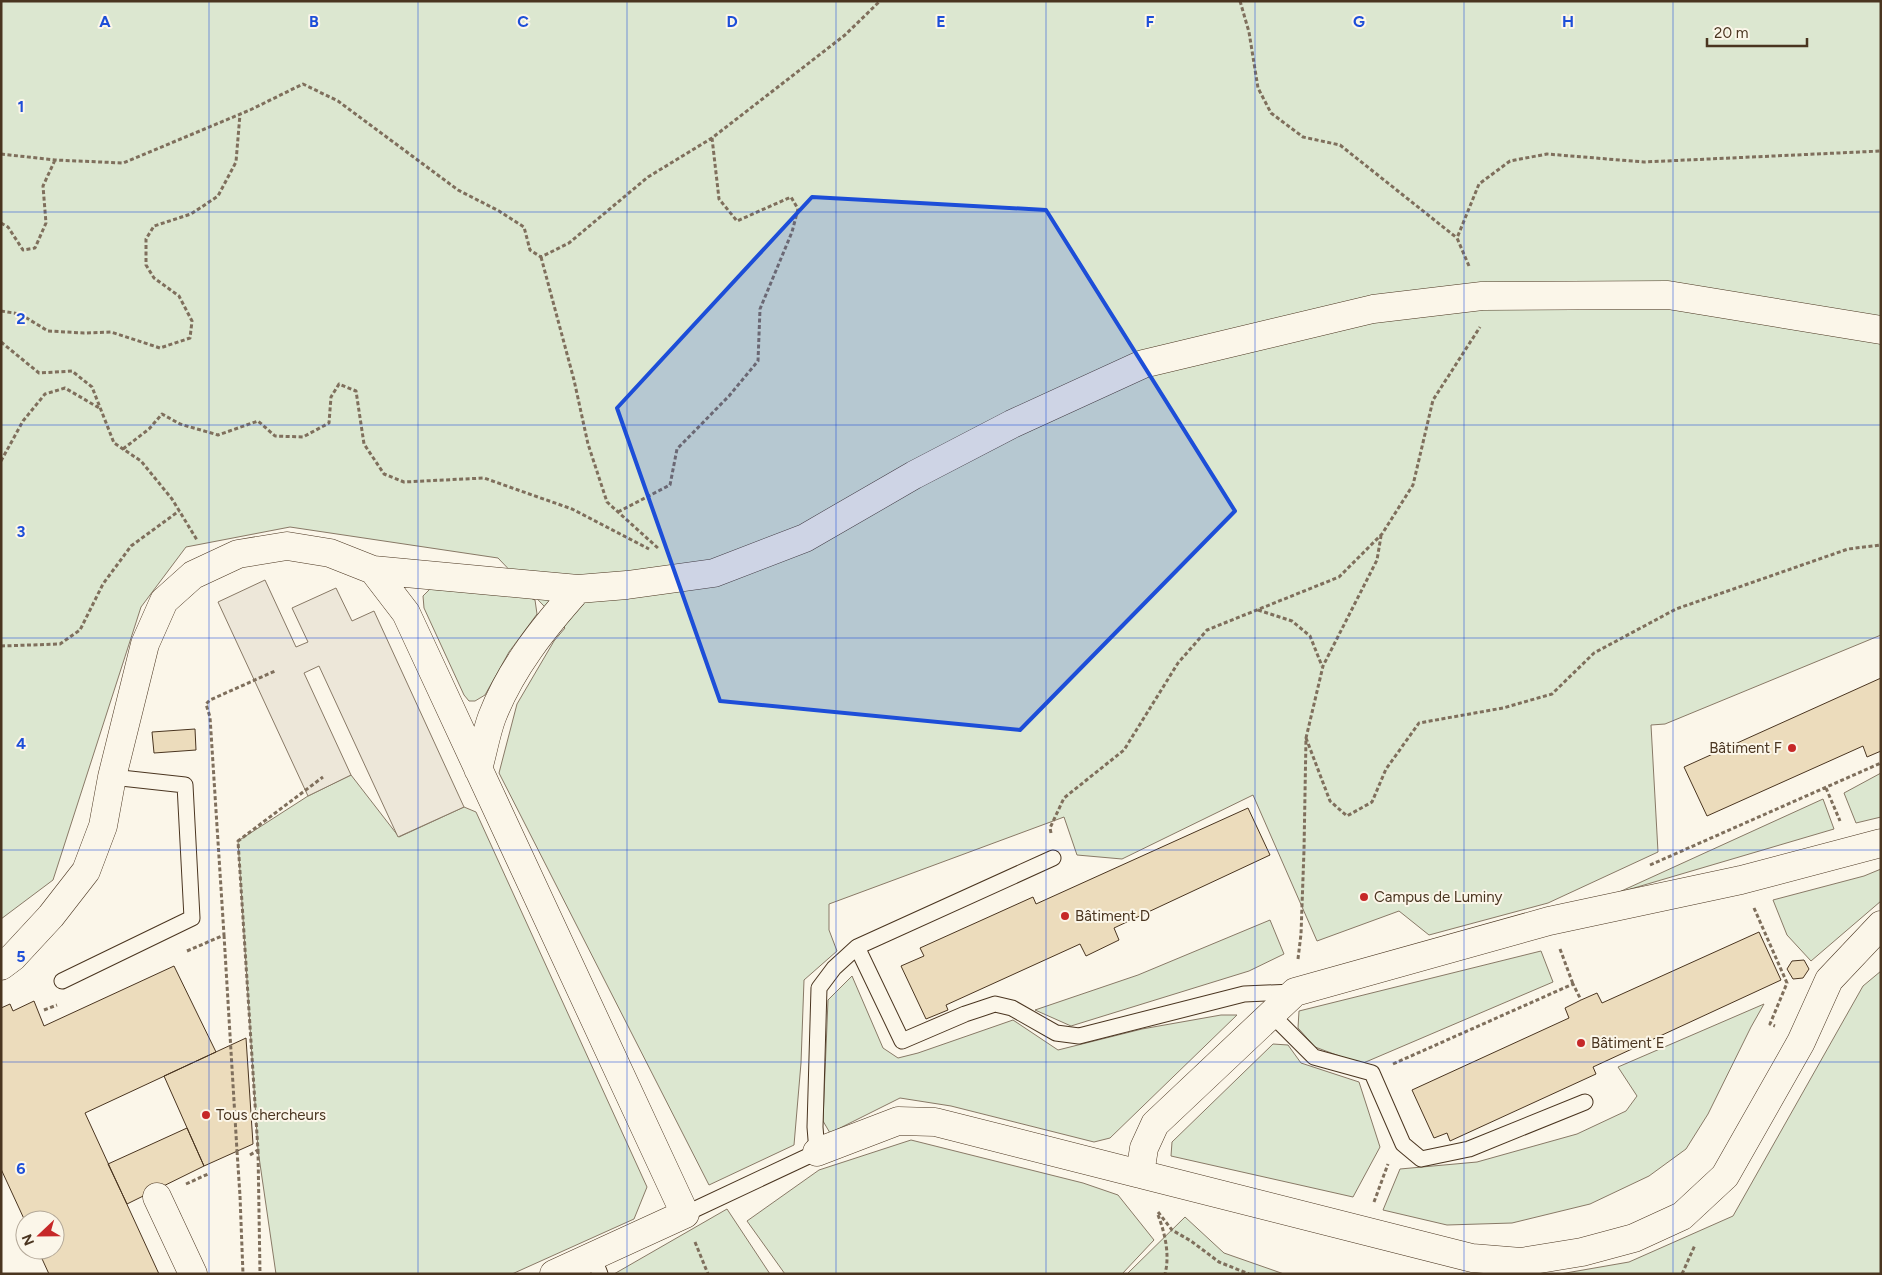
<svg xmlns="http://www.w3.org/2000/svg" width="1882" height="1275" font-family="Figtree,sans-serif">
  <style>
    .green { fill: #dce7d0; stroke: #887966 }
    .parking { fill: #ede7d9; stroke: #887966 }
    .building { fill: #ecdcbc; stroke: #4a3520 }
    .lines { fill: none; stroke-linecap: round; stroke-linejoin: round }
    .service-casing { stroke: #4a3520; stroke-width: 17 }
    .minor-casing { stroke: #4a3520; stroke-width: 29 }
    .path { stroke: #7f6f5c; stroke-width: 3; stroke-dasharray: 4 2.5; stroke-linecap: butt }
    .service { stroke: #fbf6e9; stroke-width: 15 }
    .minor { stroke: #fbf6e9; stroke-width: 28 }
    .path-bridge { stroke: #7f6f5c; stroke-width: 3; stroke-dasharray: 4 2.5; stroke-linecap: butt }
    .marked { fill: #1d4ed8; fill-opacity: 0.2; stroke: #1d4ed8; stroke-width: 4; stroke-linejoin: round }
    .grid { fill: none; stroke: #1d4ed8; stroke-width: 1; stroke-opacity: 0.55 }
    .poi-dot { fill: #c62828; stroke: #fbf6e9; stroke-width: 2 }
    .labels { text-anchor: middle; stroke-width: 4; stroke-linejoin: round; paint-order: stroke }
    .poi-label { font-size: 15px; fill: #4a3520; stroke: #fbf6e9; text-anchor: start }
    .grid-label { font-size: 16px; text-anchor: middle; font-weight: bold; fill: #1d4ed8; stroke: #fbf6e9; stroke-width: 4; stroke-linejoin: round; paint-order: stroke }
  </style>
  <rect width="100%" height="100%" fill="#fbf6e9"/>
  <path class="green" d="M1,1H1881V635L1665,724L1651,725L1658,852L1548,903L1429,935L1399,911L1317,941L1253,795L1122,859L1077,855L1064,817L829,904V930L837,951L804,980L801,1063L794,1145L709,1185L499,773L517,704L554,641L565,628L498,558L290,527L186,547L141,607L53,880L1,919Z
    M430,589L528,597L535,600L537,614L509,652L485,695L475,701H469L464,695L424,608L423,596Z
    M1881,773V817L1856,823L1844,793Z
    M351,775L399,837L464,807L476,812L647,1187L634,1219L512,1274H276L258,1150L238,841L308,796Z
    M1823,799L1834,829L1617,893Z
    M1881,869V901L1811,961L1787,935L1773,900L1864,876Z
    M1270,920L1284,954L1249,971L1071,1026L1035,1010L1138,975Z
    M1541,951L1553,982L1361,1064L1315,1047L1298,1028L1299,1011Z
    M1881,971V1274H1560L1629,1262L1733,1216L1863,986Z
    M852,976L883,1048L898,1058L918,1053L1013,1020L1058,1050L1142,1029L1221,1015H1237L1110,1138L1094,1142L951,1106L900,1098L830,1133L823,1121L828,1000Z
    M1764,1004L1751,1027L1708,1114L1686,1149L1649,1176L1590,1204L1512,1223L1447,1225L1383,1210L1400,1169L1477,1162L1577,1134L1626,1111L1637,1096L1618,1067Z
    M1273,1044L1288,1045L1301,1063L1359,1082L1380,1147L1353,1197L1171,1156L1172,1142Z
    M911,1140L1083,1183L1118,1195L1154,1240L1122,1274H785L747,1221L819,1170Z
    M727,1209L770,1274H614Z
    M1185,1217L1224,1253L1284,1274H1127Z"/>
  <path class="parking" d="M265,580L296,647L308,642L292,608L336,588L352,621L374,611L464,807L398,837L319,666L304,673L351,775L308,796L218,602Z"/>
  <path class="building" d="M1881,678V751L1867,757L1863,746L1707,816L1684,767Z
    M195,729L196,750L154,753L152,732Z
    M1248,808L1270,855L1114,928L1119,940L1086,956L1080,944L946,1005L948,1010L926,1019L901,966L924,956L920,948L1033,897L1036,904Z
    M1759,932L1781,980L1593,1067L1596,1074L1450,1141L1447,1133L1434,1138L1412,1090L1569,1018L1565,1008L1581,1000L1597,993L1602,1003Z
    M1804,960L1809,969L1803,978L1793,979L1787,969L1792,961Z
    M174,966L216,1052L85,1113L159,1274H49L38,1250H55V1220L25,1221L1,1169V1008L10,1004L13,1011L34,1001L44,1026Z
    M246,1038L253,1144L204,1166L164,1076Z
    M187,1128L204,1166L127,1204L108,1164Z"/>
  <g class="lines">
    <defs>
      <path id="service" d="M1053,858L857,947L902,1041L965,1014L995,1004L1012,1008L1056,1033L1079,1036L1244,994L1293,992
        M62,981L192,918L185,785L112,777
        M1271,1014L1314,1057L1372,1073L1403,1144L1421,1159L1469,1149L1585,1102
        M685,1214L817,1152L815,1127L819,988L834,968L857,947
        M593,1256L600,1274"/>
      <path id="minor" d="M373,570L578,589L627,585L714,573L805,538L914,475L1012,424L1143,364L1373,309L1482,296L1668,295L1881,330
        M478,769C483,752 486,733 492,717C511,668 544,627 578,589
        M1,966L13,957L51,916L86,871L103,826L112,777L145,644L164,601L193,575L238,554L287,546L330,553L373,570L406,613L685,1214L554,1274
        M817,1152L898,1121L935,1122L1140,1174L1144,1148L1155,1124L1295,992L1549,921L1741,880L1881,843
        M1140,1174L1472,1258L1521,1262L1582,1252L1634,1238L1682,1216L1725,1176L1801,1042L1829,980L1881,925
        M157,1197L193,1274"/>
    </defs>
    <use href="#service" class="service-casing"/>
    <use href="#minor" class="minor-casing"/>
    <path class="path" d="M1240,1L1249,32L1258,88L1271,113L1303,137L1340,145L1457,238
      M1,154L55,160L123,163L250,110L303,84L338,101L458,190L499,211L524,227L530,250L541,257L569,243L648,177L712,138L845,35L880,1
      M1,223L8,227L23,250L35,248L46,223L43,186L55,160
      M541,257L574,380L588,444L607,502L659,549
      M1469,266L1457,238L1479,184L1510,161L1547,154L1644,162L1881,151
      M1,311L20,314L48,331L84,333L111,332L160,348L190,338L192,321L179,296L154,278L146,265V239L154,226L191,214L218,196L236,162L240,114
      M1,342L39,373L72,371L92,387L114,443L141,461L172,499L197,540
      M123,449L149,429L162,414L180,424L218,435L258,421L275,436L303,437L329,423L331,397L339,384L356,391L364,444L384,474L404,482L484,478L572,509L649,549
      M1,461L23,421L45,394L65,388L101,409
      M618,512L670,485L677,449L729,396L758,361L760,309L792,232L798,209L791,197L737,221L719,199L712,138
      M1258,610L1292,621L1310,636L1322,666
      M1,646L60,644L80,630L103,584L131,546L179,511
      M1306,738L1330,801L1347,816L1372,802L1386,769L1419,723L1503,708L1552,694L1594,653L1676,609L1848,549L1881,545
      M1826,788L1840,821
      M1051,833L1050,828L1064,798L1124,750L1178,663L1207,630L1339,577L1382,534L1413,485L1433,400L1480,327
      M1650,865L1881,763
      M1754,908L1787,983L1770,1024L1775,1026
      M224,935L237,1151
      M1560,949L1573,984
      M187,951L224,935L210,717L206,704L210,700L275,671
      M1298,959L1301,934L1304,850L1306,738L1323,666L1377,560L1381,536
      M44,1010L57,1005
      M1393,1064L1573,984L1581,1000
      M258,1150L260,1274
      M250,1155L258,1150L238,841L323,777
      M186,1184L208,1174
      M240,1196L243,1274
      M1374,1202L1388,1164
      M1158,1212L1172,1230L1191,1241L1219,1262L1249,1274
      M1158,1215C1165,1233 1170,1255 1165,1274
      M695,1242L708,1274
      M1682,1274L1695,1245"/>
    <use href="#service" class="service"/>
    <use href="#minor" class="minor"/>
    <path class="path-bridge" d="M237,1151L240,1196"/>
  </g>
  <path class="marked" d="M812,197L1046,210L1235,511L1020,730L720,701L617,408Z"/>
  <path class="grid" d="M209,1V1274M418,1V1274M627,1V1274M836,1V1274M1046,1V1274M1255,1V1274M1464,1V1274M1673,1V1274M1,212H1881M1,425H1881M1,638H1881M1,850H1881M1,1062H1881"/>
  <g class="poi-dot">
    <circle cx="1792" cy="748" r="5"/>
    <circle cx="1364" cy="897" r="5"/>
    <circle cx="1065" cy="916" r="5"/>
    <circle cx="1581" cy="1043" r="5"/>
    <circle cx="206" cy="1115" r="5"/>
  </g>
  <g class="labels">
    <g class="poi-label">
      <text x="1782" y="753" text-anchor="end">Bâtiment F</text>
      <text x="1374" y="902">Campus de Luminy</text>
      <text x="1075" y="921">Bâtiment D</text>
      <text x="1591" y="1048">Bâtiment E</text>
      <text x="216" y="1120">Tous chercheurs</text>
    </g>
  </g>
  <g class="grid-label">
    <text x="105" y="27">A</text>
    <text x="314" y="27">B</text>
    <text x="523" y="27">C</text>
    <text x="732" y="27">D</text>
    <text x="941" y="27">E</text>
    <text x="1150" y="27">F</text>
    <text x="1359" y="27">G</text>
    <text x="1568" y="27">H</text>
    <text x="21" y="112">1</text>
    <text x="21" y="324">2</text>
    <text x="21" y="537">3</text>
    <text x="21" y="749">4</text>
    <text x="21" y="962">5</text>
    <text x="21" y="1174">6</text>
  </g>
  <rect width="1882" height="1275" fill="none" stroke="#4a3520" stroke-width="5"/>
  <g transform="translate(40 1235) rotate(248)"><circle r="24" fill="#fbf6e9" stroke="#b4a999"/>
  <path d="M0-4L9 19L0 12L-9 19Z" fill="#c62828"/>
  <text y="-8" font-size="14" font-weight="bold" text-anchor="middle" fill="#4a3520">N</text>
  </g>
  <path d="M1707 38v8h100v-8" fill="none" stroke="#4a3520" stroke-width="2.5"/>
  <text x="1714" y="38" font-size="15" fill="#4a3520" stroke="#fbf6e9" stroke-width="4" paint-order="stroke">20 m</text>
</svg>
